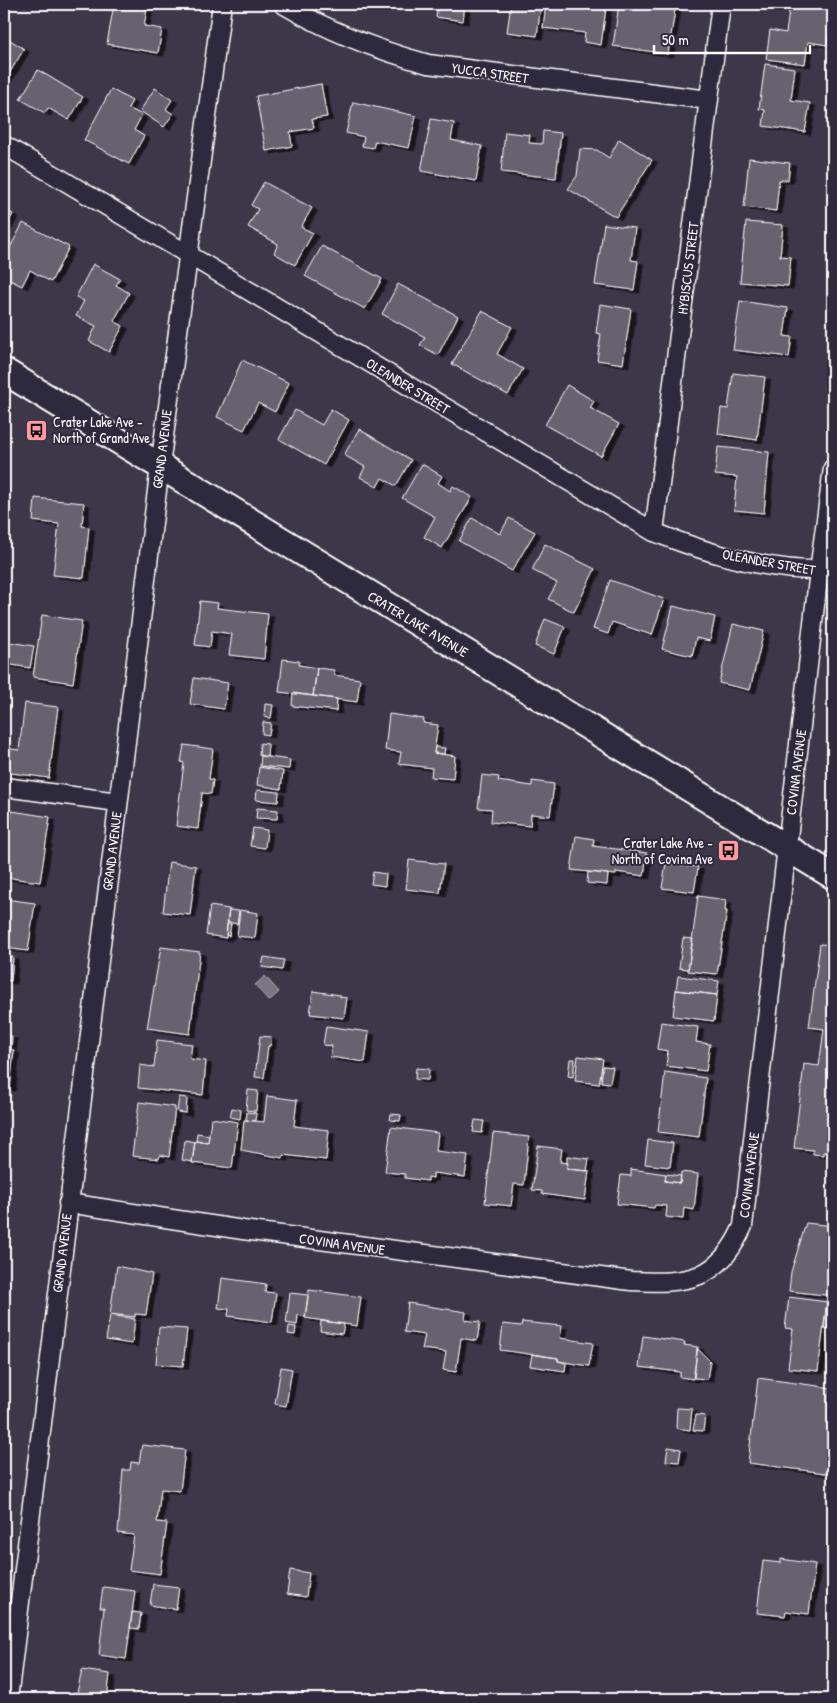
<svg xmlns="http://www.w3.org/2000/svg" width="837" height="1703" font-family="'Patrick Hand',sans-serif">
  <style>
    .water { fill: #797682; stroke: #afadb4 }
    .building { fill: #666270; stroke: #fff; filter: url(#shadow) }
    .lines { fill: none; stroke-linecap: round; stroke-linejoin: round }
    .street-casing { stroke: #fff; stroke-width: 21 }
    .secondary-casing { stroke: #fff; stroke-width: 29 }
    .street { stroke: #2f2a3d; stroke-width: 18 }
    .secondary { stroke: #2f2a3d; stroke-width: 25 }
    .labels { text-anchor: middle; stroke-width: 4; stroke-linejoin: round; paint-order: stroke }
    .street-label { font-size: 14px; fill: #fff; stroke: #2f2a3d }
    .poi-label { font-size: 14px; fill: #fff; stroke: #2f2a3d; text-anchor: start }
  </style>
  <defs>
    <filter id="shadow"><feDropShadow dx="5.5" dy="3" stdDeviation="0" flood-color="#0009"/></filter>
  </defs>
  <rect width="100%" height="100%" fill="#3c3749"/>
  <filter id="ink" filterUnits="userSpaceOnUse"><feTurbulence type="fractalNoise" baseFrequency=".02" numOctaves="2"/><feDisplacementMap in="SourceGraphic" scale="10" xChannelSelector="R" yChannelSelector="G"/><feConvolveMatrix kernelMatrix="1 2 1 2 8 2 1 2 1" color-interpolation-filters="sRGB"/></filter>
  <g filter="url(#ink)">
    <path class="water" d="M265,976L279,992L269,1001L255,985Z"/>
    <path class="building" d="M114,4H148L144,26L162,29L158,53L107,44Z
      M438,4H465L463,21L436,17Z
      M511,4H541L537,36L507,32Z
      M546,4H576L606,8L601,45L584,42L585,33L543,28Z
      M619,4H676L668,54L613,46Z
      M790,4L832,9L827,45L808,42L805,64L766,59L770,30L786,33Z
      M4,36L24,49L4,82Z
      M765,64L795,68L791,100L810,103L805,132L763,126L765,110L759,109Z
      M38,70L83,97L69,120L48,108L45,113L20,99Z
      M321,84L327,117L312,119L314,128L290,132L292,146L266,151L256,96Z
      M155,88L172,100L166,109L173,114L164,127L140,111Z
      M111,89L132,101L128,108L142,115L134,130L144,136L129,164L84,140Z
      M353,102L416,116L409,148L375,141L373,148L362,146L364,137L346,133Z
      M431,119L454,123L451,140L482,146L476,181L421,171Z
      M543,131L561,133L556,178L501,172L505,132L530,135L529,143L542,144Z
      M619,139L652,160L616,217L568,189L577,176L580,149L597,150L609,158Z
      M749,158L790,163L788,180H779L776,211L744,207Z
      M264,182L312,208L301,227L313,233L295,265L274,253L278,244L248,227L258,209L251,205Z
      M4,209L13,214L4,230Z
      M746,222L783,225L780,256L791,257L788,286L740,282Z
      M23,223L69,247L51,282L30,270L22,286L4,277V259Z
      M604,224L635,228L631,260L638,261L634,290L595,285Z
      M322,246L382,279L365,309L305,276Z
      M93,264L120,279L116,285L129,293L114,321L123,326L109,352L89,341L96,326L76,316L84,301L76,297Z
      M398,284L458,316L438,355L420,345L425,337L382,314Z
      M740,301L788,308L784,336L792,337L789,357L733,350Z
      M600,304L631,309L623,364L597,360L601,334L596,333Z
      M482,311L512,327L497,354L523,369L508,395L452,364Z
      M242,360L289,383L275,412L258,403L244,430L217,417Z
      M733,373L765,377L757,440L718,434L721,408L728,409Z
      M567,385L594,401L590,408L619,424L601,456L545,425Z
      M331,409L349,420L324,465L279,439L295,410L322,425Z
      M359,429L411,460L396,486L382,478L377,487L360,477L365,467L344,455Z
      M718,447L769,452L764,513L734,510L737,477L715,475Z
      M422,464L442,476L438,483L450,491L453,486L472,497L442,548L424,537L435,517L402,498Z
      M35,498L84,503L82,526L89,527L84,578L53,575L59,524L33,521Z
      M472,518L500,534L509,518L535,532L512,571L459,541Z
      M545,544L595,569L574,612L548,599L557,583L532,570Z
      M610,580L664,599L652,635L612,622L608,634L593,629Z
      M200,601L218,603L217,608L268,614L264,659L229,655L232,634L212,631L210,647L195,645Z
      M673,606L715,617L710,641L696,638L692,656L662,649Z
      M42,615L82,621L73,683L33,677Z
      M545,619L565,627L554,654L535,646Z
      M733,624L764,631L750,690L719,683Z
      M9,642L34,646L30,668L6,664Z
      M283,659L299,661V665L317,668L313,696L279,692Z
      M317,668L334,670V675L360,679L357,702L313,696Z
      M194,678L228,683L224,709L190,704Z
      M293,693L337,699L336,711L292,706Z
      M25,703L58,707L49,778L4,772V748L19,750Z
      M265,704L273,705L271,718L264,717Z
      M389,714L424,719L423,723L438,725L434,753L455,756L453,779L431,777L432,768L399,764L401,752L385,750Z
      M263,722L271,723L269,735L262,734Z
      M260,743L268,744L267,757L259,755Z
      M184,745L213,749L209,779L213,780L211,794L202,793L198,829L176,826L184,763L181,762Z
      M435,747L445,748L444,754L434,753Z
      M261,756L290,760L289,769L260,766Z
      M259,767L283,771L281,789L257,785Z
      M482,775L499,777L498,781L532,786V781L554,784L550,816L531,814L530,826L491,822L492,809L478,808Z
      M257,790L279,792L278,802L256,800Z
      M257,808L278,810L277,819L256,818Z
      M12,811L50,817L40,882L4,877Z
      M253,828L267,830L265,848L250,846Z
      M576,836L594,839L593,846L647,853L644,876L616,872V875L571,870Z
      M409,860L444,864L440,893L406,889Z
      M169,862L196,866L190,915L163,912Z
      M666,863L698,867L694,892L662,888Z
      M373,872L386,874L385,886L371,884Z
      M588,872L608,874L607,885L587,883Z
      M698,896L726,900L725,911H727L717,974L688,971Z
      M4,899L35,903L28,951L4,948Z
      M210,906L229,909L226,938L206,935Z
      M229,910L239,911L237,924L227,922Z
      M240,910L258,913L255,938L237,936Z
      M227,924H231L229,936L226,935Z
      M683,938L693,939L688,969L679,968Z
      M820,944L833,945V1153L823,1152V1155L813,1154V1150L794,1148L804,1064L819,1066L824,1029L809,1027Z
      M161,947L200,952L190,1034L147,1028Z
      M4,956L13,957L11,981L4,980Z
      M264,957L284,960L282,970L262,967Z
      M678,976L719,981L717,995L676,990Z
      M676,990L717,995L714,1021L673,1016Z
      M313,991L340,995V997L347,998L344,1018L310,1014Z
      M661,1022L698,1027L696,1042L710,1044L706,1071L666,1066L668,1051L657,1049Z
      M326,1026L369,1032L365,1062L330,1057L332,1046L323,1045Z
      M4,1035L12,1036L11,1050H14L10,1088L4,1087Z
      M260,1036L271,1037L270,1046H268L264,1078L255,1077Z
      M157,1040L192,1044L190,1059L206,1061L203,1095L138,1088L140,1065L154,1067Z
      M578,1056L603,1059L599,1084L575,1081Z
      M570,1059H575L573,1077L568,1076Z
      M603,1066L613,1067L610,1083L601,1082Z
      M416,1068L429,1069L428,1080L415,1079Z
      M665,1072L706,1078L699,1137L658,1132Z
      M248,1090L258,1091L256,1111L246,1110Z
      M267,1096L297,1100L294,1126L329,1130L326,1160L283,1155V1158L241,1150L244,1120L264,1122Z
      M179,1097L187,1098L186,1113L177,1112Z
      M139,1102L175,1107L169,1157L160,1155L159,1159L132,1156Z
      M232,1108L241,1110L240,1119L230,1117Z
      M247,1112L256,1113L255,1121L246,1120Z
      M391,1114L401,1115L400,1121L390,1120Z
      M211,1118L238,1122L232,1168L192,1163L195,1141L208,1143Z
      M475,1120L484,1121L482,1133L473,1132Z
      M391,1127L438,1133L436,1151L468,1155L465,1177L433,1173V1178L428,1177V1181L405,1178V1174L385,1172Z
      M197,1133L209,1135L208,1143L196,1141Z
      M493,1133L529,1137L524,1185L514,1184L511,1206L485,1203Z
      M185,1140L195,1142L192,1162L182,1160Z
      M648,1140L673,1143L670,1167L645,1164Z
      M538,1146L562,1149L560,1162L568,1163L567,1169L589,1171L585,1200L542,1194V1191L532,1190Z
      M567,1156L589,1159L587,1171L567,1169Z
      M631,1169L666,1174L665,1181L680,1183L681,1172L698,1174L694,1210L684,1208L683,1219L666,1217L667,1206L655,1205L654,1208L617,1204L621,1175L631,1176Z
      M666,1174L681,1176L680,1183L665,1181Z
      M806,1223L833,1226V1296L789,1291L791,1272Z
      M117,1266L152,1274L146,1315L135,1314V1317L110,1314Z
      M222,1278L266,1284L265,1292L276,1293L272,1322L228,1316L229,1309L218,1308Z
      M309,1290L361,1297L357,1326L305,1318Z
      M290,1293L308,1295L305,1317L298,1315L297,1325L286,1323Z
      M789,1297L827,1302L818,1371L788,1368L793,1329L785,1328Z
      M408,1303L466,1312L465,1320L480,1322L477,1341L461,1338L456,1372L443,1370L446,1352L422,1349L425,1335L404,1332Z
      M826,1308L833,1309L832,1329L824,1328Z
      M110,1315L135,1319L132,1344L106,1340Z
      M321,1321L344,1324L342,1334L320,1331Z
      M522,1322L562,1326L560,1338L593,1343L589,1366L558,1361V1358L500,1350L503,1324L521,1326Z
      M289,1326L296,1327L295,1335L288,1334Z
      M159,1327L187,1329L183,1366L156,1364Z
      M643,1336L685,1342L684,1345L698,1347L693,1379L680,1377V1372L639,1367Z
      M697,1348L710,1361L707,1379L694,1378Z
      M532,1354L558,1358V1361L566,1363L565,1371L530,1366Z
      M281,1367L292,1369L286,1406L275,1404Z
      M758,1378L833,1388V1474L748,1463Z
      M677,1408L692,1409L690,1430L676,1428Z
      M696,1415L705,1416L703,1431L693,1430Z
      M142,1445L185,1450L180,1491L161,1489L157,1522L167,1523L160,1574L129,1570L134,1535L118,1533L123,1470H130L131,1462L139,1463Z
      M668,1447L681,1449L679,1462L666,1461Z
      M781,1559L815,1564L809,1614L786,1611L785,1616L757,1613L763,1561L781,1563Z
      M290,1570L309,1573L306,1597L287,1594Z
      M153,1584L179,1587L176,1609L150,1605Z
      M103,1587L135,1591L126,1659L99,1655L104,1608H100Z
      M132,1612L141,1613L139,1629L130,1628Z
      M82,1670L110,1674L107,1699H72L73,1692L77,1693Z"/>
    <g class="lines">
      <defs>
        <path id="street" d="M283,4C328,31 377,50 428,64L709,100
          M4,145L654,532C709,554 773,573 833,570
          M654,532L721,4
          M4,787L118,802
          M68,1203L243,1230L631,1281C687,1284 719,1281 743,1226L819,571L833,468
          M8,1699L160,466L222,4"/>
        <path id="secondary" d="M4,371L833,876"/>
      </defs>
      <use href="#street" class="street-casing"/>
      <use href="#secondary" class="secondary-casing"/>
      <use href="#street" class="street"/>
      <use href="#secondary" class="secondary"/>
    </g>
  </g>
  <defs>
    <symbol id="bus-square" viewBox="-11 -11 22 22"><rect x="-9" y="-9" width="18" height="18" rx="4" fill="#ff9aa2" stroke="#2f2a3d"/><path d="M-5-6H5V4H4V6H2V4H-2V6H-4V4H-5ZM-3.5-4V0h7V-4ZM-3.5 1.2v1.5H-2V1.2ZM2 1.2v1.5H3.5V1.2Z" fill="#111"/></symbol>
  </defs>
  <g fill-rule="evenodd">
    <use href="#bus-square" x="24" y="418" width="25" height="25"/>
    <use href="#bus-square" x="716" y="838" width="25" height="25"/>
  </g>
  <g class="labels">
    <g class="street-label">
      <text transform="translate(490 73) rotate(8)" y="5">YUCCA STREET</text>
      <text transform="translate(688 268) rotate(-83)" y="5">HYBISCUS STREET</text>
      <text transform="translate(408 386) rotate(31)" y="5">OLEANDER STREET</text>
      <text transform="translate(162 449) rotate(-83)" y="5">GRAND AVENUE</text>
      <text transform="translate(769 562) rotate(10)" y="5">OLEANDER STREET</text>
      <text transform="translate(418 624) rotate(31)" y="5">CRATER LAKE AVENUE</text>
      <text transform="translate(796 772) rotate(-83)" y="5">COVINA AVENUE</text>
      <text transform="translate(112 851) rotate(-83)" y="5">GRAND AVENUE</text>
      <text transform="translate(749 1175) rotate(-83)" y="5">COVINA AVENUE</text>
      <text transform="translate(342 1244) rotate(8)" y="5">COVINA AVENUE</text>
      <text transform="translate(62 1253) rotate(-83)" y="5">GRAND AVENUE</text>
    </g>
    <g class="poi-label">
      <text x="53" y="427">Crater Lake Ave -<tspan x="53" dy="16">North of Grand Ave</tspan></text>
      <text x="713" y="848" text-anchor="end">Crater Lake Ave -<tspan x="713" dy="16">North of Covina Ave</tspan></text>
    </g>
  </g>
  <rect width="837" height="1703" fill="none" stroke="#2f2a3d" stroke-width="20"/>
  <rect x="10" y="10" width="817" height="1683" fill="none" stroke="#fff" stroke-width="2" filter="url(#ink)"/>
  <path d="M654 45v8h156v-8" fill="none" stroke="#ffffff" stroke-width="2.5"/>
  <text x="662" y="45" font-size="15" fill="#ffffff" stroke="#2f2a3d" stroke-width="4" paint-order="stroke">50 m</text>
</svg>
